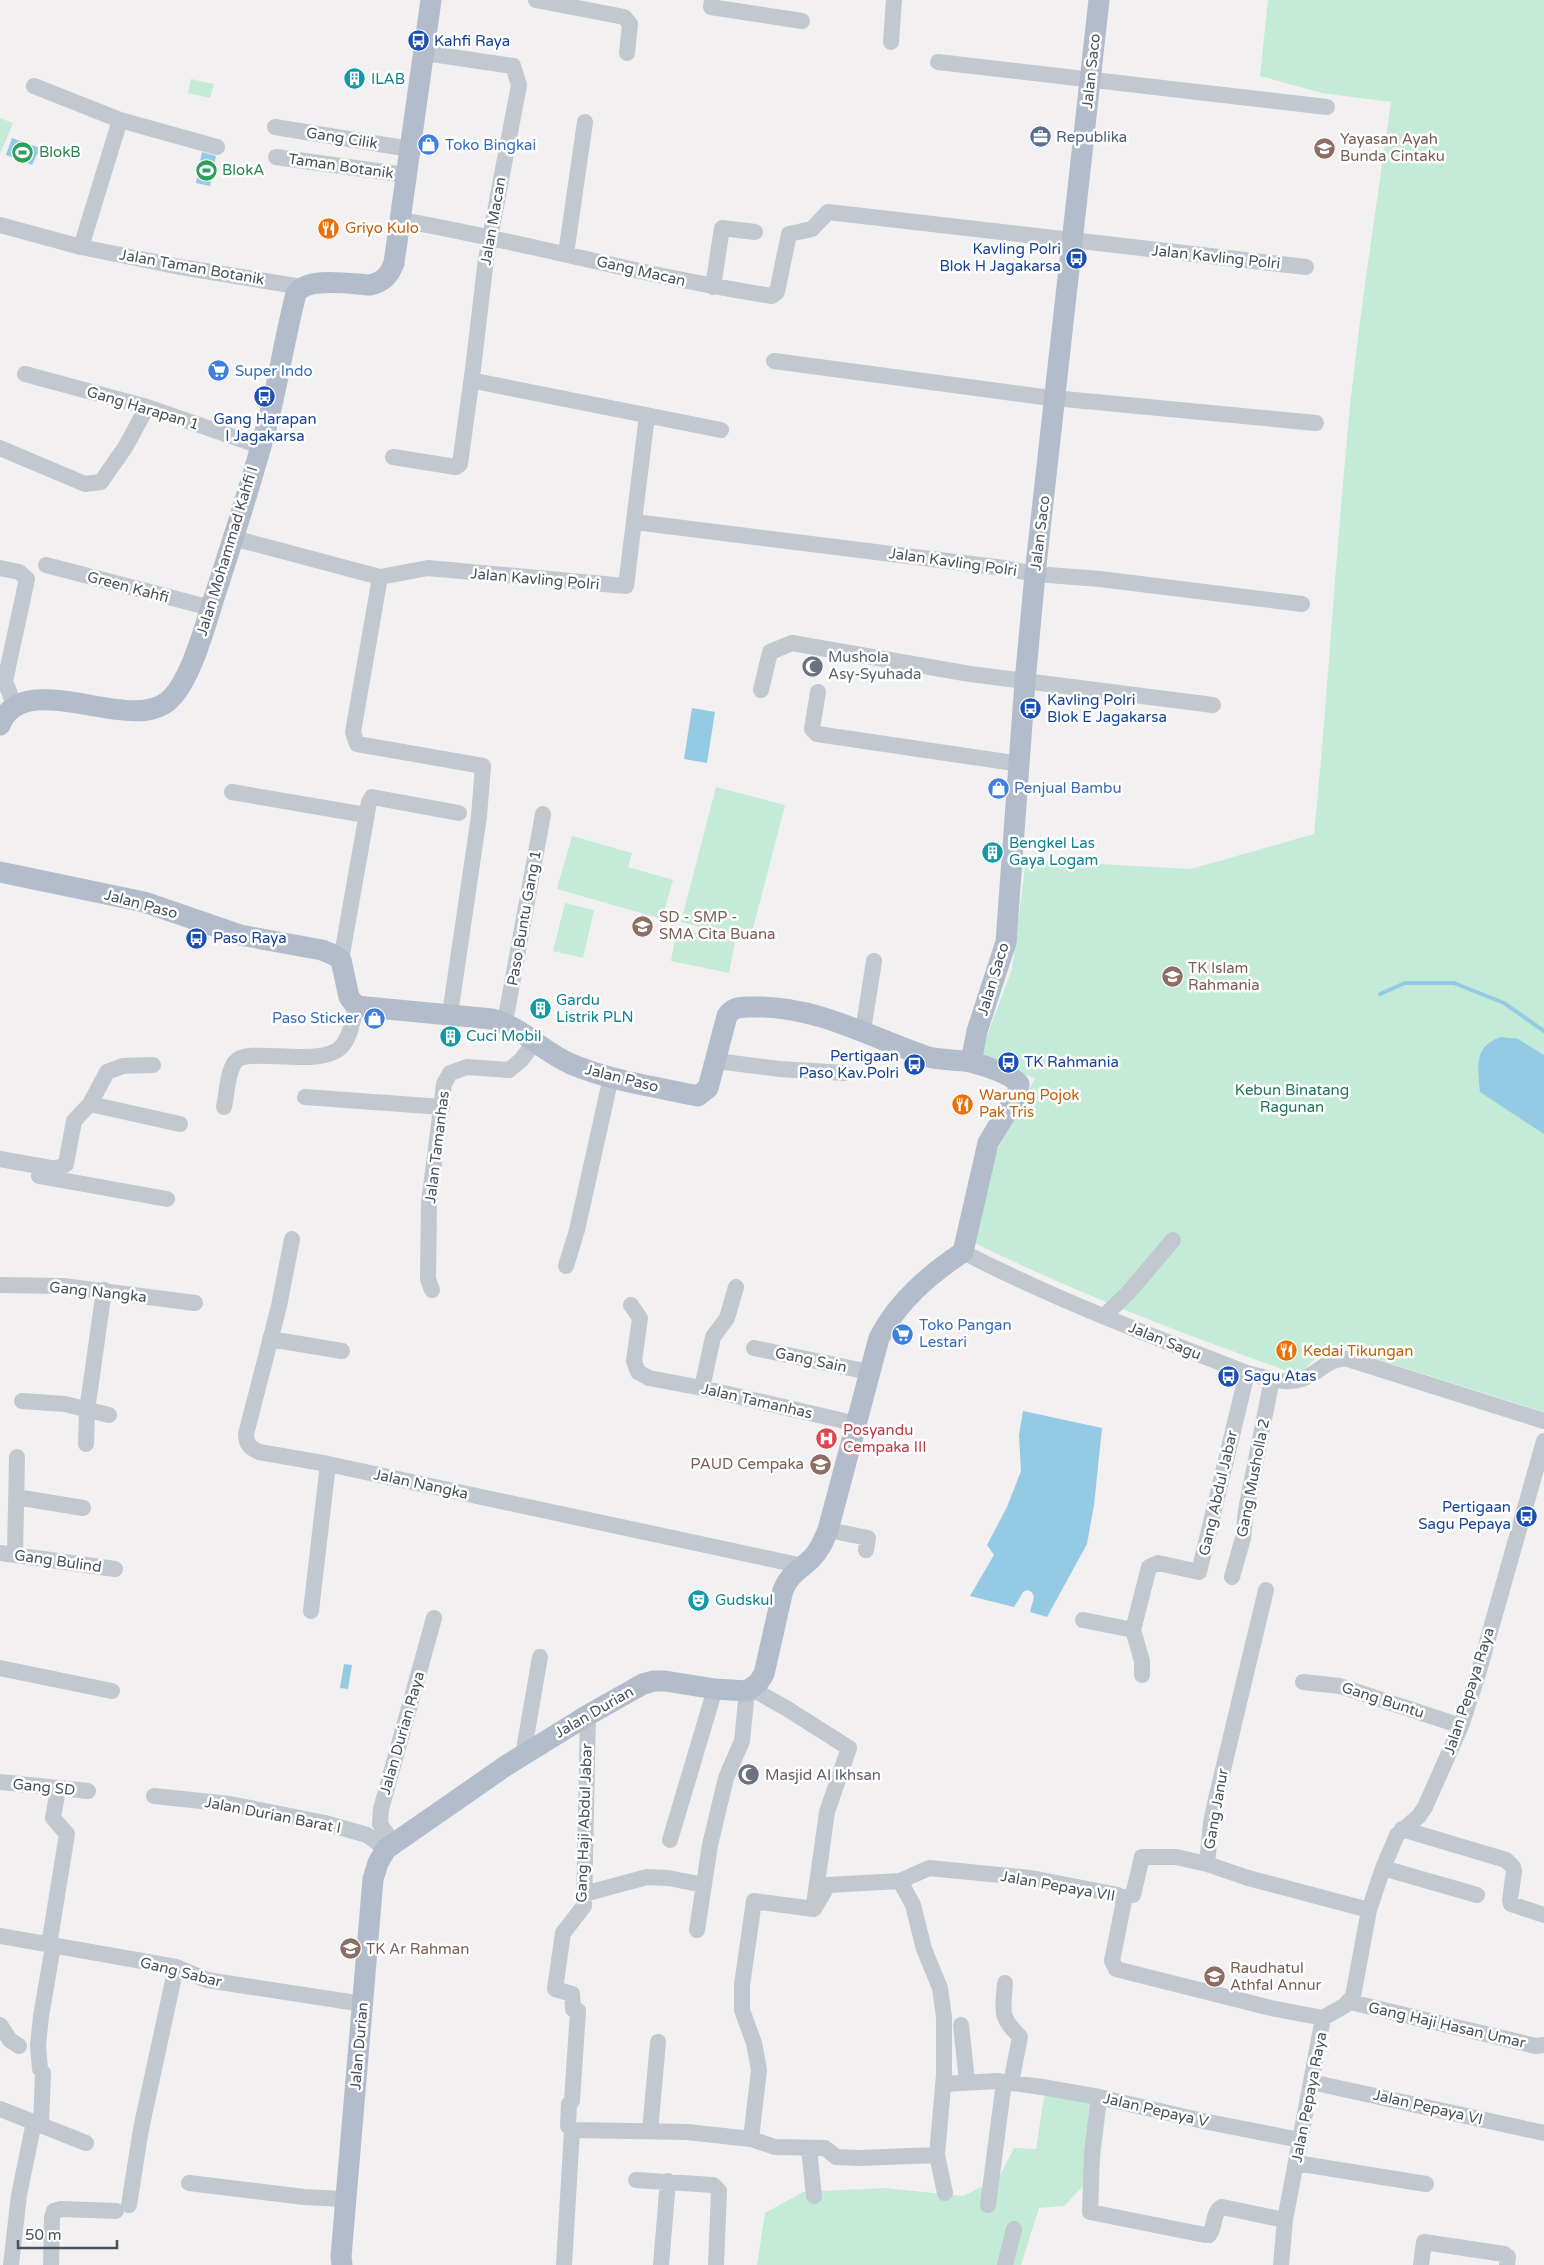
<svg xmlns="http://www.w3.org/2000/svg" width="1544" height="2265" font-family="'Varela Round',sans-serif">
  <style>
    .green { fill: #c3ebd7 }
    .water { fill: #94cae3 }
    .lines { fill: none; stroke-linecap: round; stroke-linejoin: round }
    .stream { stroke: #94cae3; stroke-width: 4 }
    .minor { stroke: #c1c8d0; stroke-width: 16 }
    .major { stroke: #b2bccb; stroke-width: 21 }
    .labels { text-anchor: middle; stroke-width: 5; stroke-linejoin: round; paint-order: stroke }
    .transit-label { font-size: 15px; fill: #164399; stroke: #fff; text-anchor: start }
    .street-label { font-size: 15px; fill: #49515b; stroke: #fff }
    .culture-label { font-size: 15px; fill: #0d838f; stroke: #fff; text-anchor: start }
    .service-label { font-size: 15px; fill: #4e5e75; stroke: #fff; text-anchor: start }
    .education-label { font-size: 15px; fill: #785e54; stroke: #fff; text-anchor: start }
    .shop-label { font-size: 15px; fill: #366cbe; stroke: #fff; text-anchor: start }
    .leisure-label { font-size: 15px; fill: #27864d; stroke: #fff; text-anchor: start }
    .food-label { font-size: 15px; fill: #c56008; stroke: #fff; text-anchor: start }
    .worship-label { font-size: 15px; fill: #5b616d; stroke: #fff; text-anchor: start }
    .park-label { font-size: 15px; fill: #207655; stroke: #fff }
    .health-label { font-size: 15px; fill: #be3a42; stroke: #fff; text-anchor: start }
  </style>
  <rect width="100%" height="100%" fill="#f2f0f0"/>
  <path class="green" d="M1268,0H1544V1412L1329,1344L1299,1375C1188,1336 1078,1294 973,1242L990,1164L1035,1078L978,1060L1012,969L1026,860L1191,869L1314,834C1327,706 1334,578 1346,450C1356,333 1375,218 1391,102L1322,93L1260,76Z
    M191,79L214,84L210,98L188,93Z
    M0,118L13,123L0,154Z
    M716,787L785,805L750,940L681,922Z
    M572,836L632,853L628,867L673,880L662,919L557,889Z
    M565,903L594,910L583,958L553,951Z
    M677,929L735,941L729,973L671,961Z
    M1046,2085L1108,2093L1099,2169L1064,2206L1039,2208L1021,2265H757L765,2213L803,2192L884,2188L963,2196L998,2179L1014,2148L1036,2149Z"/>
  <path class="water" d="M12,138L40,148L32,165L6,155Z
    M202,152L216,156L210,186L196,183Z
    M692,708L715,712L707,763L684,759Z
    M1501,1037L1518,1039L1544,1055V1134L1480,1092C1478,1068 1473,1046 1501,1037Z
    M1023,1411L1102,1428L1094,1505L1087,1544L1047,1617L1030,1612L1034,1597L1032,1592L1027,1590L1023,1592L1014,1607L970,1596L994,1555L987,1545L1007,1507L1021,1471L1019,1435Z
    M344,1664L352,1665L348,1689L340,1688Z"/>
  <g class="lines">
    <path class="stream" d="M1380,994L1405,983H1454L1504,1003L1544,1031"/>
    <path class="minor" d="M536,0L624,17L630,24L627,53
      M712,0L711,7L802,21
      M891,42L894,0
      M425,53L513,66L519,85L486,259L473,369L472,376L475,381L721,430
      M938,62L1327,107
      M34,86L120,120L217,147
      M275,127L410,149
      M276,157L406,175
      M401,220C525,242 647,277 772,296L777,292L789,234L812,229L828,212L1306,267
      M0,225L81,247L175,266L302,287
      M81,247L120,120
      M566,254L585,122
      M713,287L722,228L755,232
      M774,361L1043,397L1316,423
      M25,374L147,407L260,446
      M0,448L85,484L101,482L126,446L147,407
      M393,457L456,467L460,464L472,376
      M635,522L1004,568L1035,574L1100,579L1302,604
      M233,538L380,577L428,568L626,586L647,416
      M46,565L211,608
      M0,568L19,572L27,579L5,681
      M380,577L353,732L357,744L483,766L479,816L450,1014
      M0,677L5,681L14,705
      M761,690L770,652L792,643L970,674L1213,705
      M818,692L812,729L817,734L1020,764
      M232,792L366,815
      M341,960L369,802L372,797L459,813
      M505,1022L543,814
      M863,1031L874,961
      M716,1061L780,1069L845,1073
      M305,1097L442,1107
      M90,1104L180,1124
      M224,1107C227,1094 227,1073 235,1062C248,1045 321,1070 342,1046C351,1036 353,1018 356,1006
      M0,1159L56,1169L66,1164L74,1121L90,1104L107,1072L123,1066L153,1065
      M39,1176L167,1199
      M292,1239L279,1306L246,1434C246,1444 250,1448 259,1452L328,1464L803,1566
      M963,1252C1054,1299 1151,1336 1247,1373C1264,1377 1285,1385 1302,1379C1320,1373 1328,1357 1348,1359L1544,1421
      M566,1266L577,1230L611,1077
      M0,1285L63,1286L195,1303
      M432,1290L428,1279L429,1203L444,1084L450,1073L467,1067L509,1070L521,1060L535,1042
      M631,1305L640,1318L634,1361L638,1372L649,1378L702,1388L857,1424
      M1104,1316L1127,1294L1173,1240
      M270,1339L342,1351
      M754,1348L869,1372
      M702,1388L713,1337L727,1318L736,1287
      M22,1401L65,1404L109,1415
      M86,1444L87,1411L104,1290
      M16,1497L83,1508
      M828,1530L868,1538L866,1550
      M0,1553L115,1569
      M15,1555L17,1457
      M1232,1577L1243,1538L1246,1510L1272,1379
      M311,1611L328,1464
      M1083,1620L1133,1630
      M0,1668L112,1691
      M1142,1675V1661L1133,1630L1149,1567L1158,1563L1199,1572L1247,1373
      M1303,1682L1340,1686L1461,1726
      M752,1689L786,1708L849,1748L827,1812L814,1905
      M523,1755L540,1657
      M0,1782L88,1791
      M154,1796L230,1804L325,1823L367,1835L386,1849
      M1402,1829L1506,1860L1513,1867L1514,1871L1510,1900L1511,1904L1544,1915
      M670,1840L715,1689
      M394,1844L380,1824L381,1809L434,1618
      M1207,1864L1211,1823L1216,1799L1266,1590
      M1383,1868L1477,1895
      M584,1894L647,1877L668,1878L704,1885
      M1122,1897L1133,1895L1142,1857H1176L1207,1864L1248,1878L1369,1910
      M814,1909L828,1885L900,1881L929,1868L1031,1878L1118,1895L1124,1901L1112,1961L1116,1969L1271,2008L1323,2018
      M697,1930L710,1845L726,1778L742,1741L747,1691
      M0,1936L176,1967L207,1980L363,2004
      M49,1945L67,1834L53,1818L58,1789
      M1005,1983C1003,2011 999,2016 1020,2037L1011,2083
      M1350,2002L1536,2046L1544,2045
      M0,2025L10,2040L19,2046
      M961,2025L967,2081
      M1311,2082L1544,2133
      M943,2084L998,2081L1042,2087L1099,2097L1203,2121L1300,2140
      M1099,2097L1092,2153L1090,2212L1205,2235H1209C1216,2226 1212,2212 1222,2207L1285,2220
      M0,2109L86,2143
      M41,2124L43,2073L40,2069L38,2045L41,2016L53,1946
      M572,2130L687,2132L751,2139L775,2147L825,2148L836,2157L858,2158L937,2155L944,2075V2017L940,1988L924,1949L913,1905L900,1881
      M650,2131L658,2042
      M751,2139L759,2070L754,2043L742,2010V1985L754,1901L814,1909
      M809,2149L814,2196
      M937,2155L945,2193
      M1296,2163L1426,2184
      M636,2180L713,2185L719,2191L716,2265
      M189,2183L304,2197L345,2199
      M129,2205L141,2129L176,1967
      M988,2205L1004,2082
      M11,2265L19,2195L34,2122
      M51,2265L52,2218L54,2211L61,2209L116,2211
      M564,2265L572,2130L568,2126L569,2104L572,2101L578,2011L573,2009L572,1994L555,1989L563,1933L584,1906L588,1715
      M661,2265L668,2181
      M1005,2265L1014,2229
      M1281,2265L1285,2220L1323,2018L1344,2006L1353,1996L1369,1910L1383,1868L1397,1835L1419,1816L1425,1807L1461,1726L1478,1674L1544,1441
      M1421,2265L1424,2242L1504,2254L1508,2257L1507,2265"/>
    <path class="major" d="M0,725C24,665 129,735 168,701C190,683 205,626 214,598C234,536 255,473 271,409C280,371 286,332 296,294C306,276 350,284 370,285C383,282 389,276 394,263L431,0
      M0,872L144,902L240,935L322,950L334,955L341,960L349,997L356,1006L492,1019C522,1027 543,1052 571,1064C611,1081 656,1087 698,1096L708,1088L727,1016C734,1005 746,1007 758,1007C818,1007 870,1037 925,1056C940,1061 955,1059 970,1062C983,1065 1011,1074 1019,1084L1017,1095L988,1143L963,1252C929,1275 898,1301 879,1338L828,1530C824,1540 820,1550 812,1558C800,1570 790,1573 783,1590L764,1674L758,1683L747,1691L715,1689L665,1681H654L643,1684L588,1715L507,1765L386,1849L378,1863L373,1879L341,2257L342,2265
      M971,1062L977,1031L1006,942L1025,682L1035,574L1099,0"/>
  </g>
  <defs>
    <symbol id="bus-disc" viewBox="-11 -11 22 22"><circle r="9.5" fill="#1a4fb4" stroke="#fff"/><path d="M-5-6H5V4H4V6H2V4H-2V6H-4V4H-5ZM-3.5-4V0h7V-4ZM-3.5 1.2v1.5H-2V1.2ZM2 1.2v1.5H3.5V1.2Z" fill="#fff"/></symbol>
    <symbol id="building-disc" viewBox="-11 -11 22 22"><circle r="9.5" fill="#0f9aa8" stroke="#fff"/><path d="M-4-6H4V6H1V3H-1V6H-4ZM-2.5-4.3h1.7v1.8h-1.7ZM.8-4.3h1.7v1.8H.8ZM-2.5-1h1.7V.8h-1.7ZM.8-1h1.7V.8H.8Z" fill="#fff"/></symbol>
    <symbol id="office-disc" viewBox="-11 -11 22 22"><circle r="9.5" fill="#5c6f8a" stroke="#fff"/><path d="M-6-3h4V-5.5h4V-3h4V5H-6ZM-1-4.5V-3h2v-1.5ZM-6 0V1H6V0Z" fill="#fff"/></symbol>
    <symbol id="shop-disc" viewBox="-11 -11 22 22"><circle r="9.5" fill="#3f7fe0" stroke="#fff"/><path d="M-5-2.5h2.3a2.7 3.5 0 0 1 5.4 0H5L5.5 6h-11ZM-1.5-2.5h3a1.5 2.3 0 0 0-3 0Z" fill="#fff"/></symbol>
    <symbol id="school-disc" viewBox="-11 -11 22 22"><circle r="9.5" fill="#8d6e63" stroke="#fff"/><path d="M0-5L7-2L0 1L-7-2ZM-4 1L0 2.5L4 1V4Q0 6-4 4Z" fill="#fff"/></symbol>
    <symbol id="stadium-disc" viewBox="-11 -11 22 22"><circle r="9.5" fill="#2e9e5b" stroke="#fff"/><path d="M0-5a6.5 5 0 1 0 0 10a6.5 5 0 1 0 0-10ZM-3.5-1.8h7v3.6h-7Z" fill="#fff"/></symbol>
    <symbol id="restaurant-disc" viewBox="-11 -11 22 22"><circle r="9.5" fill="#e8710a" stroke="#fff"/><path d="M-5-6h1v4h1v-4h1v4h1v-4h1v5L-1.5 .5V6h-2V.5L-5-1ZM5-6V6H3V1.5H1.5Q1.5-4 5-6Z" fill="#fff"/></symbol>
    <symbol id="supermarket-disc" viewBox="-11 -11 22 22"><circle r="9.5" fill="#3f7fe0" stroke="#fff"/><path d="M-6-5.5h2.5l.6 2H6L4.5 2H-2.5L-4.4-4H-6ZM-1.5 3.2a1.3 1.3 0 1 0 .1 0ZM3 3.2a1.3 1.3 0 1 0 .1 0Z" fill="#fff"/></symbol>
    <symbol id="mosque-disc" viewBox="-11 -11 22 22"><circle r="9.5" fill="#6b7280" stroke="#fff"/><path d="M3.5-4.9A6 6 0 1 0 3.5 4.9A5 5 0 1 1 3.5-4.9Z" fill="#fff"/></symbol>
    <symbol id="hospital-disc" viewBox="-11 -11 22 22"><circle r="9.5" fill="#e0444e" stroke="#fff"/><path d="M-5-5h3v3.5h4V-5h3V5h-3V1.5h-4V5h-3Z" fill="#fff"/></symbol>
    <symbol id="theatre-disc" viewBox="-11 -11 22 22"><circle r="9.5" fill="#0f9aa8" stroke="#fff"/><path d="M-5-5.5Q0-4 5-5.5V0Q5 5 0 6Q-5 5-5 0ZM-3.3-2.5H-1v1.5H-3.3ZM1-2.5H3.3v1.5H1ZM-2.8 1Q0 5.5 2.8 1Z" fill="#fff"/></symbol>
  </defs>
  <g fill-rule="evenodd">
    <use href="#bus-disc" x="406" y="28" width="25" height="25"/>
    <use href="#building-disc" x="342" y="66" width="25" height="25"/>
    <use href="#office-disc" x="1028" y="124" width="25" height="25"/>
    <use href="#shop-disc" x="416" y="132" width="25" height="25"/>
    <use href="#school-disc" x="1312" y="136" width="25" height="25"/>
    <use href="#stadium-disc" x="10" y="140" width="25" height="25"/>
    <use href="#stadium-disc" x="194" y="158" width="25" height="25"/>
    <use href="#restaurant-disc" x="316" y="216" width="25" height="25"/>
    <use href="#bus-disc" x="1064" y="246" width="25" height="25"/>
    <use href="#supermarket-disc" x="206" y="358" width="25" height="25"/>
    <use href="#bus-disc" x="252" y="384" width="25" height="25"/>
    <use href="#mosque-disc" x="800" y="654" width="25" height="25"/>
    <use href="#bus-disc" x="1018" y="696" width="25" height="25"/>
    <use href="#shop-disc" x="986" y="776" width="25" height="25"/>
    <use href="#building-disc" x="980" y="840" width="25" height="25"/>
    <use href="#school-disc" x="630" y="914" width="25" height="25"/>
    <use href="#bus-disc" x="184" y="926" width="25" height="25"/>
    <use href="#school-disc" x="1160" y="964" width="25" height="25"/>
    <use href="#building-disc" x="528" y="996" width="25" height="25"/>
    <use href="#shop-disc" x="362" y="1006" width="25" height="25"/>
    <use href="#building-disc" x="438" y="1024" width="25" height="25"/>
    <use href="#bus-disc" x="996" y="1050" width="25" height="25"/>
    <use href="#bus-disc" x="902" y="1052" width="25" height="25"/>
    <use href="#restaurant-disc" x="950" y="1092" width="25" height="25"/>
    <use href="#supermarket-disc" x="890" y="1322" width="25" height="25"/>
    <use href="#restaurant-disc" x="1274" y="1338" width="25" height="25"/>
    <use href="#bus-disc" x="1216" y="1364" width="25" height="25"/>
    <use href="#hospital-disc" x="814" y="1426" width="25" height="25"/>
    <use href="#school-disc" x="808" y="1452" width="25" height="25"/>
    <use href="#bus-disc" x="1514" y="1504" width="25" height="25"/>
    <use href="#theatre-disc" x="686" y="1588" width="25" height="25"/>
    <use href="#mosque-disc" x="736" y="1762" width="25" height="25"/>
    <use href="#school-disc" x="338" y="1936" width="25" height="25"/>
    <use href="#school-disc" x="1202" y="1964" width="25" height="25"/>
  </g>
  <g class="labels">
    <g class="transit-label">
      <text x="434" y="46">Kahfi Raya</text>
      <text x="1061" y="254" text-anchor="end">Kavling Polri<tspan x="1061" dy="17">Blok H Jagakarsa</tspan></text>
      <text x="265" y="424" text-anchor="middle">Gang Harapan<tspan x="265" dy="17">I Jagakarsa</tspan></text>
      <text x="1047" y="705">Kavling Polri<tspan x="1047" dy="17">Blok E Jagakarsa</tspan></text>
      <text x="213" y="943">Paso Raya</text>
      <text x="899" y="1061" text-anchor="end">Pertigaan<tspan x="899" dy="17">Paso Kav.Polri</tspan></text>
      <text x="1024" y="1067">TK Rahmania</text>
      <text x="1244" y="1381">Sagu Atas</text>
      <text x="1511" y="1512" text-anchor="end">Pertigaan<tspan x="1511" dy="17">Sagu Pepaya</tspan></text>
    </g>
    <g class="street-label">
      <text transform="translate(1091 71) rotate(-84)" y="5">Jalan Saco</text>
      <text transform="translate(342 138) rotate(9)" y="5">Gang Cilik</text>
      <text transform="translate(341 166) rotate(8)" y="5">Taman Botanik</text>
      <text transform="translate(493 221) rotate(-80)" y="5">Jalan Macan</text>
      <text transform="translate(1216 257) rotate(6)" y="5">Jalan Kavling Polri</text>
      <text transform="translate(192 267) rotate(10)" y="5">Jalan Taman Botanik</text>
      <text transform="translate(641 271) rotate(13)" y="5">Gang Macan</text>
      <text transform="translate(143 408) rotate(17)" y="5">Gang Harapan 1</text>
      <text transform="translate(1040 533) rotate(-83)" y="5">Jalan Saco</text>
      <text transform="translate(227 551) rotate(-73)" y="5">Jalan Mohammad Kahfi I</text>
      <text transform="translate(953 562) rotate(8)" y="5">Jalan Kavling Polri</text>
      <text transform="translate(535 579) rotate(5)" y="5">Jalan Kavling Polri</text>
      <text transform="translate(128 587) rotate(15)" y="5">Green Kahfi</text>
      <text transform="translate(141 904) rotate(15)" y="5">Jalan Paso</text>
      <text transform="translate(524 918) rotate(-80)" y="5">Paso Buntu Gang 1</text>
      <text transform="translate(993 979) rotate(-73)" y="5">Jalan Saco</text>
      <text transform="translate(622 1078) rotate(14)" y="5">Jalan Paso</text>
      <text transform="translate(437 1147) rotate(-83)" y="5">Jalan Tamanhas</text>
      <text transform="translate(98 1292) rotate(6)" y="5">Gang Nangka</text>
      <text transform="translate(1165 1341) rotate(22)" y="5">Jalan Sagu</text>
      <text transform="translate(811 1360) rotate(12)" y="5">Gang Sain</text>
      <text transform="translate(757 1401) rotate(13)" y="5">Jalan Tamanhas</text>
      <text transform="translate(1253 1478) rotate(-79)" y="5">Gang Musholla 2</text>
      <text transform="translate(421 1484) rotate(12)" y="5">Jalan Nangka</text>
      <text transform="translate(1218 1493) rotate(-77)" y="5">Gang Abdul Jabar</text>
      <text transform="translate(58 1561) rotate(8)" y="5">Gang Bulind</text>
      <text transform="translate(1469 1691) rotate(-72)" y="5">Jalan Pepaya Raya</text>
      <text transform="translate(1383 1700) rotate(18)" y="5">Gang Buntu</text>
      <text transform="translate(594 1712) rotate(-30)" y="5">Jalan Durian</text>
      <text transform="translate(402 1733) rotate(-74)" y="5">Jalan Durian Raya</text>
      <text transform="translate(44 1787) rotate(6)" y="5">Gang SD</text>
      <text transform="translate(1216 1809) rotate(-80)" y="5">Gang Janur</text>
      <text transform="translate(273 1815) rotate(11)" y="5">Jalan Durian Barat I</text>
      <text transform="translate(584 1823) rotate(-88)" y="5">Gang Haji Abdul Jabar</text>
      <text transform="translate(1058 1886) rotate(10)" y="5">Jalan Pepaya VII</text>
      <text transform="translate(181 1972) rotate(14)" y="5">Gang Sabar</text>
      <text transform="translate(1447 2025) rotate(13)" y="5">Gang Haji Hasan Umar</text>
      <text transform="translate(359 2046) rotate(-85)" y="5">Jalan Durian</text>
      <text transform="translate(1309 2097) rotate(-79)" y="5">Jalan Pepaya Raya</text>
      <text transform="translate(1428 2107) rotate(13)" y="5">Jalan Pepaya VI</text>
      <text transform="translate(1156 2110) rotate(13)" y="5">Jalan Pepaya V</text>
    </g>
    <g class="culture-label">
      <text x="371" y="84">ILAB</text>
      <text x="1009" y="848">Bengkel Las<tspan x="1009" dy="17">Gaya Logam</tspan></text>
      <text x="556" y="1005">Gardu<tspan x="556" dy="17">Listrik PLN</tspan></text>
      <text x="466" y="1041">Cuci Mobil</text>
      <text x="715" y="1605">Gudskul</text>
    </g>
    <g class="service-label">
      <text x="1056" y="142">Republika</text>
    </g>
    <g class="education-label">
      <text x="1340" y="144">Yayasan Ayah<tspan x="1340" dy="17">Bunda Cintaku</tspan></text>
      <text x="659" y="922">SD - SMP -<tspan x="659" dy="17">SMA Cita Buana</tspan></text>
      <text x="1188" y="973">TK Islam<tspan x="1188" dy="17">Rahmania</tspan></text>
      <text x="804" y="1469" text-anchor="end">PAUD Cempaka</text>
      <text x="366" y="1954">TK Ar Rahman</text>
      <text x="1230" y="1973">Raudhatul<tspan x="1230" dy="17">Athfal Annur</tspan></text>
    </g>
    <g class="shop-label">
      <text x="445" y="150">Toko Bingkai</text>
      <text x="235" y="376">Super Indo</text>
      <text x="1014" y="793">Penjual Bambu</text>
      <text x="359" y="1023" text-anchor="end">Paso Sticker</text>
      <text x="919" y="1330">Toko Pangan<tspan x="919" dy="17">Lestari</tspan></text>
    </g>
    <g class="leisure-label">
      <text x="39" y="157">BlokB</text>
      <text x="222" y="175">BlokA</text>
    </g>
    <g class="food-label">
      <text x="345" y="233">Griyo Kulo</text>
      <text x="979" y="1100">Warung Pojok<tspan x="979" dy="17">Pak Tris</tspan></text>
      <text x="1303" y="1356">Kedai Tikungan</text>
    </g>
    <g class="worship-label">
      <text x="828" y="662">Mushola<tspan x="828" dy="17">Asy-Syuhada</tspan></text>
      <text x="765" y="1780">Masjid Al Ikhsan</text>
    </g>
    <g class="park-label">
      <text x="1292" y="1095">Kebun Binatang<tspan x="1292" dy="17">Ragunan</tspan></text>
    </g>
    <g class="health-label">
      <text x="843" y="1435">Posyandu<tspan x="843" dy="17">Cempaka III</tspan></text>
    </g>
  </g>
  <path d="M18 2240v8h99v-8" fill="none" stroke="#49515b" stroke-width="2.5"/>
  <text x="25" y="2240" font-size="15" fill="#49515b" stroke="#ffffff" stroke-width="4" paint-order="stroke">50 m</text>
</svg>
